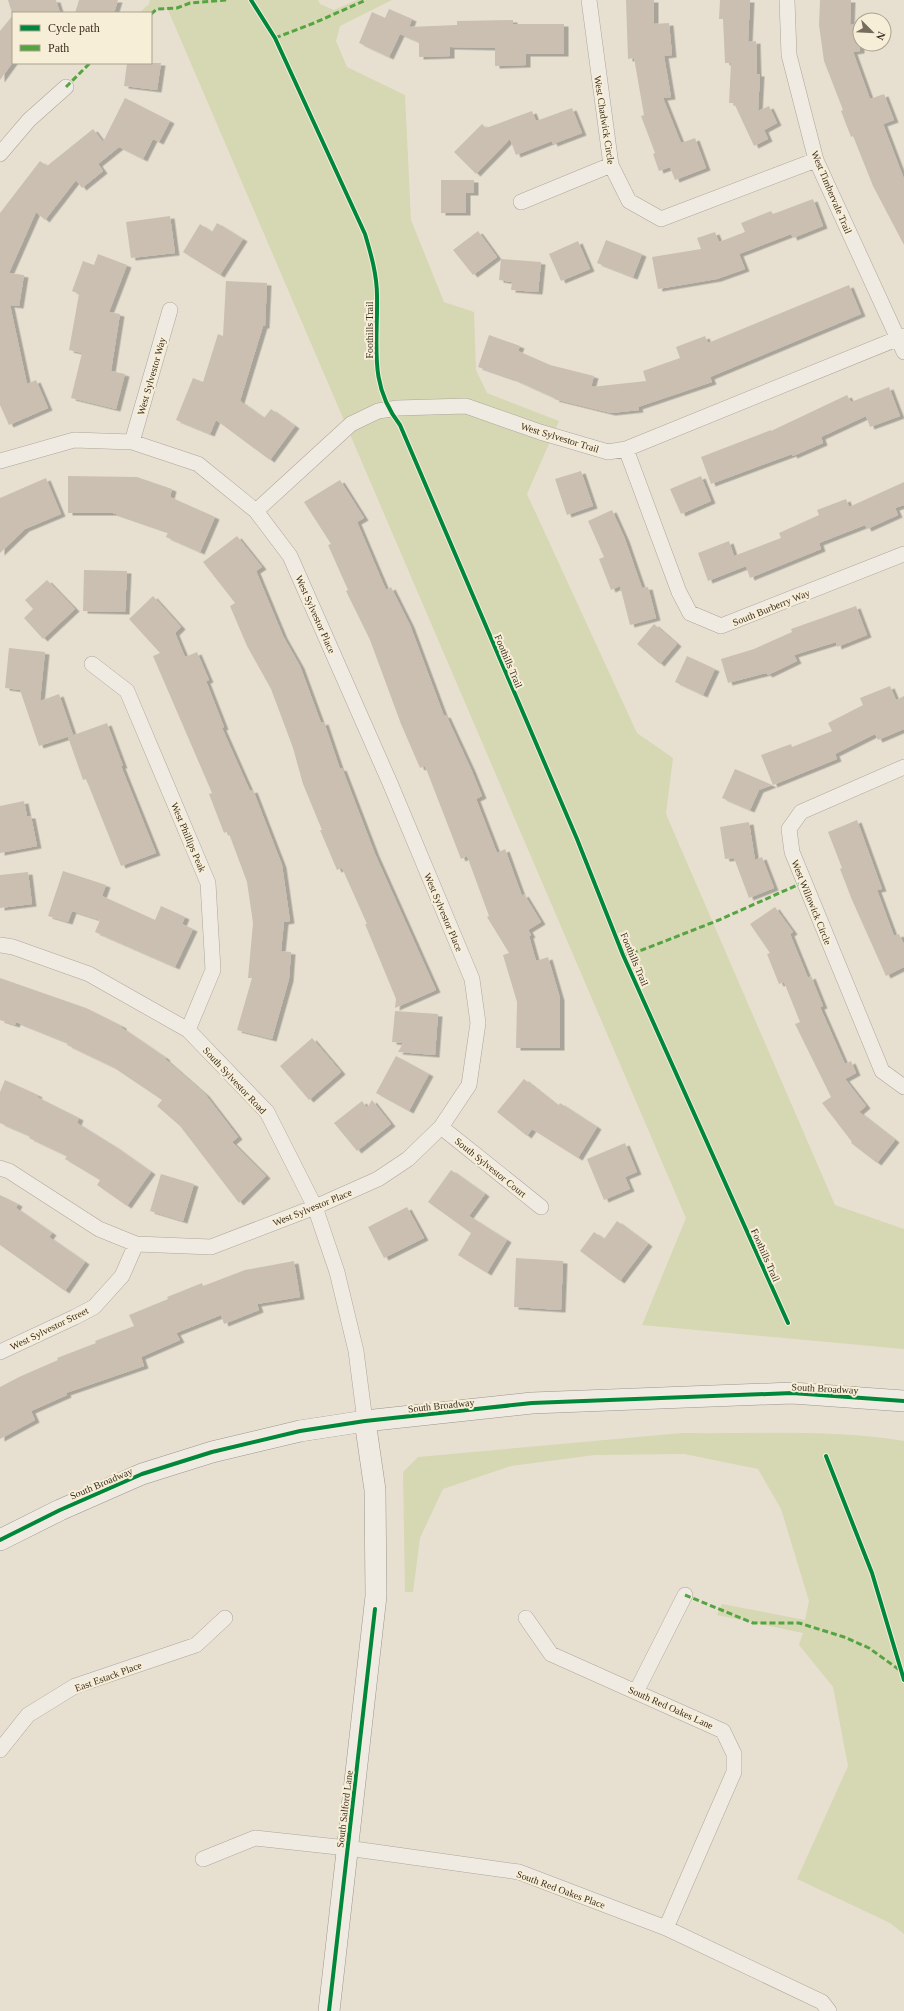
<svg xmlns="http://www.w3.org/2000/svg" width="904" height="2011" font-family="Georgia,serif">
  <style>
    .green { fill: #d6d7b3 }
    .building { fill: #cbbfb2; filter: url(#shadow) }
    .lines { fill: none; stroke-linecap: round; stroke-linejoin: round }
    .street-casing { stroke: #ada599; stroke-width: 16 }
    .secondary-casing { stroke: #9c958a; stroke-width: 22 }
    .street { stroke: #efebe3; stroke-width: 15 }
    .secondary { stroke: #efebe3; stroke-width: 21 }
    .quiet { stroke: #54a441; stroke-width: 3; stroke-dasharray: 6 3; stroke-linecap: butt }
    .cycleway-casing { stroke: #f7eed8; stroke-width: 6 }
    .cycleway { stroke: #00873e; stroke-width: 4 }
    .labels { text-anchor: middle; stroke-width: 4; stroke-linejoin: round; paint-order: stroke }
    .street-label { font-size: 10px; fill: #3d2e20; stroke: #f7eed8 }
  </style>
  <defs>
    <filter id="shadow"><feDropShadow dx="4.5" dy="2.5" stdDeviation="0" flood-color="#0004"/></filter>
  </defs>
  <rect width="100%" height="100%" fill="#e7e0d1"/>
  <path class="green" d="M150,0H318L320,4L334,10L357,0H392L340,26L336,41L347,67L405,95L411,220L444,302L474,312L476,370L487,393L559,421L527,494L637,733L673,758L666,814L835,1205L904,1229V1349L642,1325L686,1218L168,10H157L151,15V13H139L149,4Z
    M682,1433C755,1434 832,1429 904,1441V1934L890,1923L797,1879L848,1766L833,1687L799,1645L803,1633L717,1615L722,1604L805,1620L809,1601L781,1509L758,1469L684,1454L595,1455L511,1466L443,1489L420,1538L413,1592H405L403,1472L418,1457Z"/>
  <path class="building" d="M8,0H56L60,13H12Z
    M79,0H118L114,13H75Z
    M626,0H654V24L669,23L672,55L664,56L671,97L663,98L681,143L695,138L706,168L675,180L670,167L659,171L653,154L655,153L641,116L644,115L634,58L628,59Z
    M720,0H750L748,42L756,41L757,74H760L758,111L769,106L777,123L764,130L768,139L754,146L734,103H729L731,63H725L723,19H719Z
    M820,0H851L850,25L857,24L858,33H860V51L853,52L870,99L884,94L894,120L883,124L904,179V245L873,186L853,136L851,137L841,111L843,110L824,61L819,25Z
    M389,9L412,19L409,27L457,25V21L513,20V24H564V54H526V65L495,66V48L450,47V56L419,57V42L400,34L389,57L359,43L372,12L385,18Z
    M13,15V62L0,80V31Z
    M127,63H161L157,90L124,86Z
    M125,98L170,121L159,142L153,139L143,159L119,147L98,164L103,171L82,188L76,180L45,220L36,212L9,273L24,275L19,306L10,305L27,384L36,380L48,408L9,425L0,405V213L40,161L47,166L93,129L103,142Z
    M572,108L582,133L553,144L552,141L516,155L510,139L476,174L454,152L482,124L486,128L532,111L536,121Z
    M441,180H474V193H466V213H441Z
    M813,199L823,226L793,238L791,234L739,254L745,269L717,279L658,289L652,257L701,249L697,238L715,232L719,242L745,232L741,223L771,211L773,214Z
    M170,216L175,253L131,258L126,222Z
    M217,223L243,239L220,275L183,252L200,224L212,232Z
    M478,231L497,257L473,275L453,250Z
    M606,240L642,254L633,277L597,263Z
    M578,241L590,269L561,281L549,254Z
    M98,254L127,265L109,312L120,314L111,371L125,374L116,409L71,398L82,353L69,350L79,294L72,291L83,261L94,265Z
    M501,259L541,262L538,292L511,290L512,282L499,280Z
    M226,281L267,283L265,326H263L240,401L264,418L271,409L295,426L270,460L216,420L210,434L176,420L193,378L203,382L218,334L223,336Z
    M849,285L861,314L710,377L712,382L638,407L639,410L611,413L554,399L555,398L513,379L478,367L489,335L520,346L518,351L550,365L594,376L591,387L646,381L643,371L680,358L676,347L705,336L708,343Z
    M889,387L900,416L870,427L866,416L821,437L823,443L793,456L792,454L711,484L701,457L771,430V431L847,395L851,402Z
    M581,471L593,506L567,515L555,479Z
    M68,476L137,477L172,489L170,497L215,517L200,552L166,537L168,532L113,513H68Z
    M701,476L711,501L681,514L670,489Z
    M46,478L61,514L25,529L0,553V498Z
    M340,480L364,518L357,522L386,590L391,587L410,625L444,716L446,715L471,769L482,796L476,799L497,853L505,849L522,896L524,894L541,922L528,930L531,935L529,936L536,961L548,957L560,998V1048H516L517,1002L503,955L509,953L487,917L489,916L467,856L461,859L425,766L420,768L401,724L370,640L346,591L348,590L328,545L331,544L304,502Z
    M904,482V505L895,508L898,515L867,529L865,525L819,543L821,549L750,578L746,566L708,581L698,553L729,541L734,556L781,538L779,533L819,515L817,510L846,499L849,507Z
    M612,510L625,539L642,588L648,587L656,618L630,625L620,586L611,590L599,559L604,557L588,521Z
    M237,536L262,567L256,571L283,636L300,666L321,723L324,722L340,769L342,768L375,854L436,990L395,1008L396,999L365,924H367L342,868L337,870L320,830H322L303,784L293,748L271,689L247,646L230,606L235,603L203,562Z
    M84,570L127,571L125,612L83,611Z
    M47,580L75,609L43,639L24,618L33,609L25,600Z
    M153,596L181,627L175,633L185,657L197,652L209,680L206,681L224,727L222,728L250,791L253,790L282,865L290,921L284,922L281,951L291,952L289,979L272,1039L237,1030L252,978H248L253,923L247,882L228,831L224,833L209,794L212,793L153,656L160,653L129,619Z
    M856,606L867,635L837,647L836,642L794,655L797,661L768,675L766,673L728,683L721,659L754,649L792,632L791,629Z
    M654,624L677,644L660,664L637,644Z
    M9,648L45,652L40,701L59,694L73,735L39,746L20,690L5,688Z
    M687,656L715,669L703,695L675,682Z
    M890,686L896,700L904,696V729L878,740L875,734L835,754L837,759L773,785L761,755L791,744L792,747L832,731L828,723L863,705L860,698Z
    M107,723L123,766H121L156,853L121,866L86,779L83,780L68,737Z
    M735,769L772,785L759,790L750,810L722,798Z
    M24,801L27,816H31L37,846L0,853V806Z
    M857,820L882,889L877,890L894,936L899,934L904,944V967L886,976L852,900L840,869L842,868L828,832Z
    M749,822L755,860L762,857L774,888L749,898L734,858L725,859L720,827Z
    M63,871L106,885L102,896L155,920L161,906L185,917L182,924L193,929L175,967L95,932L100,920L72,911L68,922L48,916Z
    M28,872L32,904L0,908V875Z
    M775,907L793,932L790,934L808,978L811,976L823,1006L820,1007L845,1064L851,1061L856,1073L845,1079L866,1106L859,1112L895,1140L877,1163L851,1143L852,1142L822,1103L831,1097L795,1024L800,1022L784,982L779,984L767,954L770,953L750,924Z
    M0,978L86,1008L122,1026V1028L166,1058L165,1059L205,1094L238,1137L232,1142L266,1176L239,1203L180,1126L157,1106L162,1100L113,1067L67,1045L68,1043L16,1022L15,1025L0,1020Z
    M395,1011L438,1014L435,1055L398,1052L403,1043L392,1042Z
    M312,1038L341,1072L309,1100L280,1066Z
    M396,1056L429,1074L409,1111L376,1093Z
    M524,1079L558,1106L560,1103L597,1127L578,1158L532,1129L527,1136L497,1112Z
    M5,1080L38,1095L37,1097L79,1118L77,1123L114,1146L151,1172L127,1206L97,1185L100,1180L65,1159L67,1156L29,1138L30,1136L0,1123V1092Z
    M372,1100L391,1124L357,1151L334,1123L362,1101L367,1108Z
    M625,1143L637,1172L625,1177L630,1189L604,1200L587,1159Z
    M451,1170L485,1194L469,1216L507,1240L487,1273L458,1255L471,1233L428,1202Z
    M161,1174L194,1184L183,1221L150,1211Z
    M0,1195L18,1204L16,1208L52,1233L49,1237L85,1262L65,1291L0,1245Z
    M407,1207L424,1238L384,1258L368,1227Z
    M617,1221L648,1244L620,1281L580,1251L594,1232L604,1239Z
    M516,1258L563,1261L561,1310L514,1307Z
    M294,1261L300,1297L257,1304L259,1310L224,1324L221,1315L176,1333L180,1340L141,1357L144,1366L66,1393L67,1395L31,1411L35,1420L0,1439V1387L19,1377L58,1360L57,1358L96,1343L95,1341L134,1326L129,1315L168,1299L167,1297L202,1283L203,1286L245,1270Z"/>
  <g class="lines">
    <defs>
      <path id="street" d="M589,0L611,165L629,201L661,219L816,160
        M787,0L789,55L816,160L904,352
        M0,154L29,120L66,87
        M521,202L611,165
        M132,442L170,310
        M626,449L679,592L690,613L721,626L904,554
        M0,461L74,440L132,442L198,464L256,511L290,556L390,783L472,979L478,1023L469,1085L441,1127L408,1159L378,1179L315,1207L211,1247L136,1244L99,1229L9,1171L0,1168
        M256,511L351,424L378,411L398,408L466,406L540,432L608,452L626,449L904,336
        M92,664L127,691L208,883L213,970L188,1030
        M904,767L801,812L789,829L792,852L882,1071L904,1087
        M0,945L13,947L89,974L188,1030L267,1112L315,1207L337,1272L356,1351L365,1421
        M441,1127L541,1207
        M0,1352L75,1317L94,1307L122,1276L136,1244
        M526,1618L551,1654L723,1731L734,1754V1772L666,1928
        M636,1692L685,1595
        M0,1750L28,1715L75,1686L196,1645L225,1618
        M203,1859L255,1838L347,1848L519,1872L666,1928L822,2002L829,2011"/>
      <path id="secondary" d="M0,1540L60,1510L142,1474L212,1452L300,1431L365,1421L532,1403L792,1393L904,1401
        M329,2011L376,1596L375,1490L365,1421"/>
    </defs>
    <use href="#street" class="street-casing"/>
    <use href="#secondary" class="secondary-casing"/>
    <use href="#street" class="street"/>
    <use href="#secondary" class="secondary"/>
    <path class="quiet" d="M151,14L157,9L177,8L190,3L227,0
      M275,38L314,23L366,0
      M66,87L90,63
      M623,955L642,950L719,920L804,882
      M685,1595L753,1623H799L844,1637L869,1648L901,1671"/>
    <defs>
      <path id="cycleway" d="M251,0L275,38L365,234C371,254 377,275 377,296C378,345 368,384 400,425L577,839L623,955L788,1323
        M826,1456L872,1573L904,1680
        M0,1540L60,1510L142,1474L212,1452L300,1431L365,1421L532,1403L792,1393L904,1401
        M329,2011L375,1609"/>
    </defs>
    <use href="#cycleway" class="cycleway-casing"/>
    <use href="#cycleway" class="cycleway"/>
  </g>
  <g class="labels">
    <g class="street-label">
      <text transform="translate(605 120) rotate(81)" y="4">West Chadwick Circle</text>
      <text transform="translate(832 192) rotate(67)" y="4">West Timbervale Trail</text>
      <text transform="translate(369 330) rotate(-90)" y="4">Foothills Trail</text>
      <text transform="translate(151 376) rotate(-74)" y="4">West Sylvestor Way</text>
      <text transform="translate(560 437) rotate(17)" y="4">West Sylvestor Trail</text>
      <text transform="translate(771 607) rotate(-22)" y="4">South Burberry Way</text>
      <text transform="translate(316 614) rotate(66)" y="4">West Sylvestor Place</text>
      <text transform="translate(509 661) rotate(67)" y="4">Foothills Trail</text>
      <text transform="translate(189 837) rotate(67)" y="4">West Phillips Peak</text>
      <text transform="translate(812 902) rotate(68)" y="4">West Willowick Circle</text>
      <text transform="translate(444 912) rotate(67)" y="4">West Sylvestor Place</text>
      <text transform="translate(635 959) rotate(67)" y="4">Foothills Trail</text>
      <text transform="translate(235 1080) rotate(47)" y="4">South Sylvestor Road</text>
      <text transform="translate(491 1167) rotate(39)" y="4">South Sylvestor Court</text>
      <text transform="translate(312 1207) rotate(-22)" y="4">West Sylvestor Place</text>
      <text transform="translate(766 1255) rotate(66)" y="4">Foothills Trail</text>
      <text transform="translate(49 1328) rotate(-26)" y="4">West Sylvestor Street</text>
      <text transform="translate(825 1388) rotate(3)" y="4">South Broadway</text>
      <text transform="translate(441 1405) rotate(-6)" y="4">South Broadway</text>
      <text transform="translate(101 1483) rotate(-23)" y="4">South Broadway</text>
      <text transform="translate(108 1676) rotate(-20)" y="4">East Estack Place</text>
      <text transform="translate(671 1707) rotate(24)" y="4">South Red Oakes Lane</text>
      <text transform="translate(344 1809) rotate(-83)" y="4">South Salford Lane</text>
      <text transform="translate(561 1889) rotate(20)" y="4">South Red Oakes Place</text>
    </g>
  </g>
  <rect x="12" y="12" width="140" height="52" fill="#f7eed8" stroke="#ada18e"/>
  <rect x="20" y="25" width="20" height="6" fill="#00873e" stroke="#ada18e"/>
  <text x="48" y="32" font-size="12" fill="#3d2e20">Cycle path</text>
  <rect x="20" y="45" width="20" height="6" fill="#54a441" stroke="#ada18e"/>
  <text x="48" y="52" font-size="12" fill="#3d2e20">Path</text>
  <g transform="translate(872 32) rotate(114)"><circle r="19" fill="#f7eed8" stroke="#ada18e"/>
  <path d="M0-3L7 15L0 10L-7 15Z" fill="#786c5e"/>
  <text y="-6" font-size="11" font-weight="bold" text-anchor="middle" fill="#3d2e20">N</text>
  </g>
</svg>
